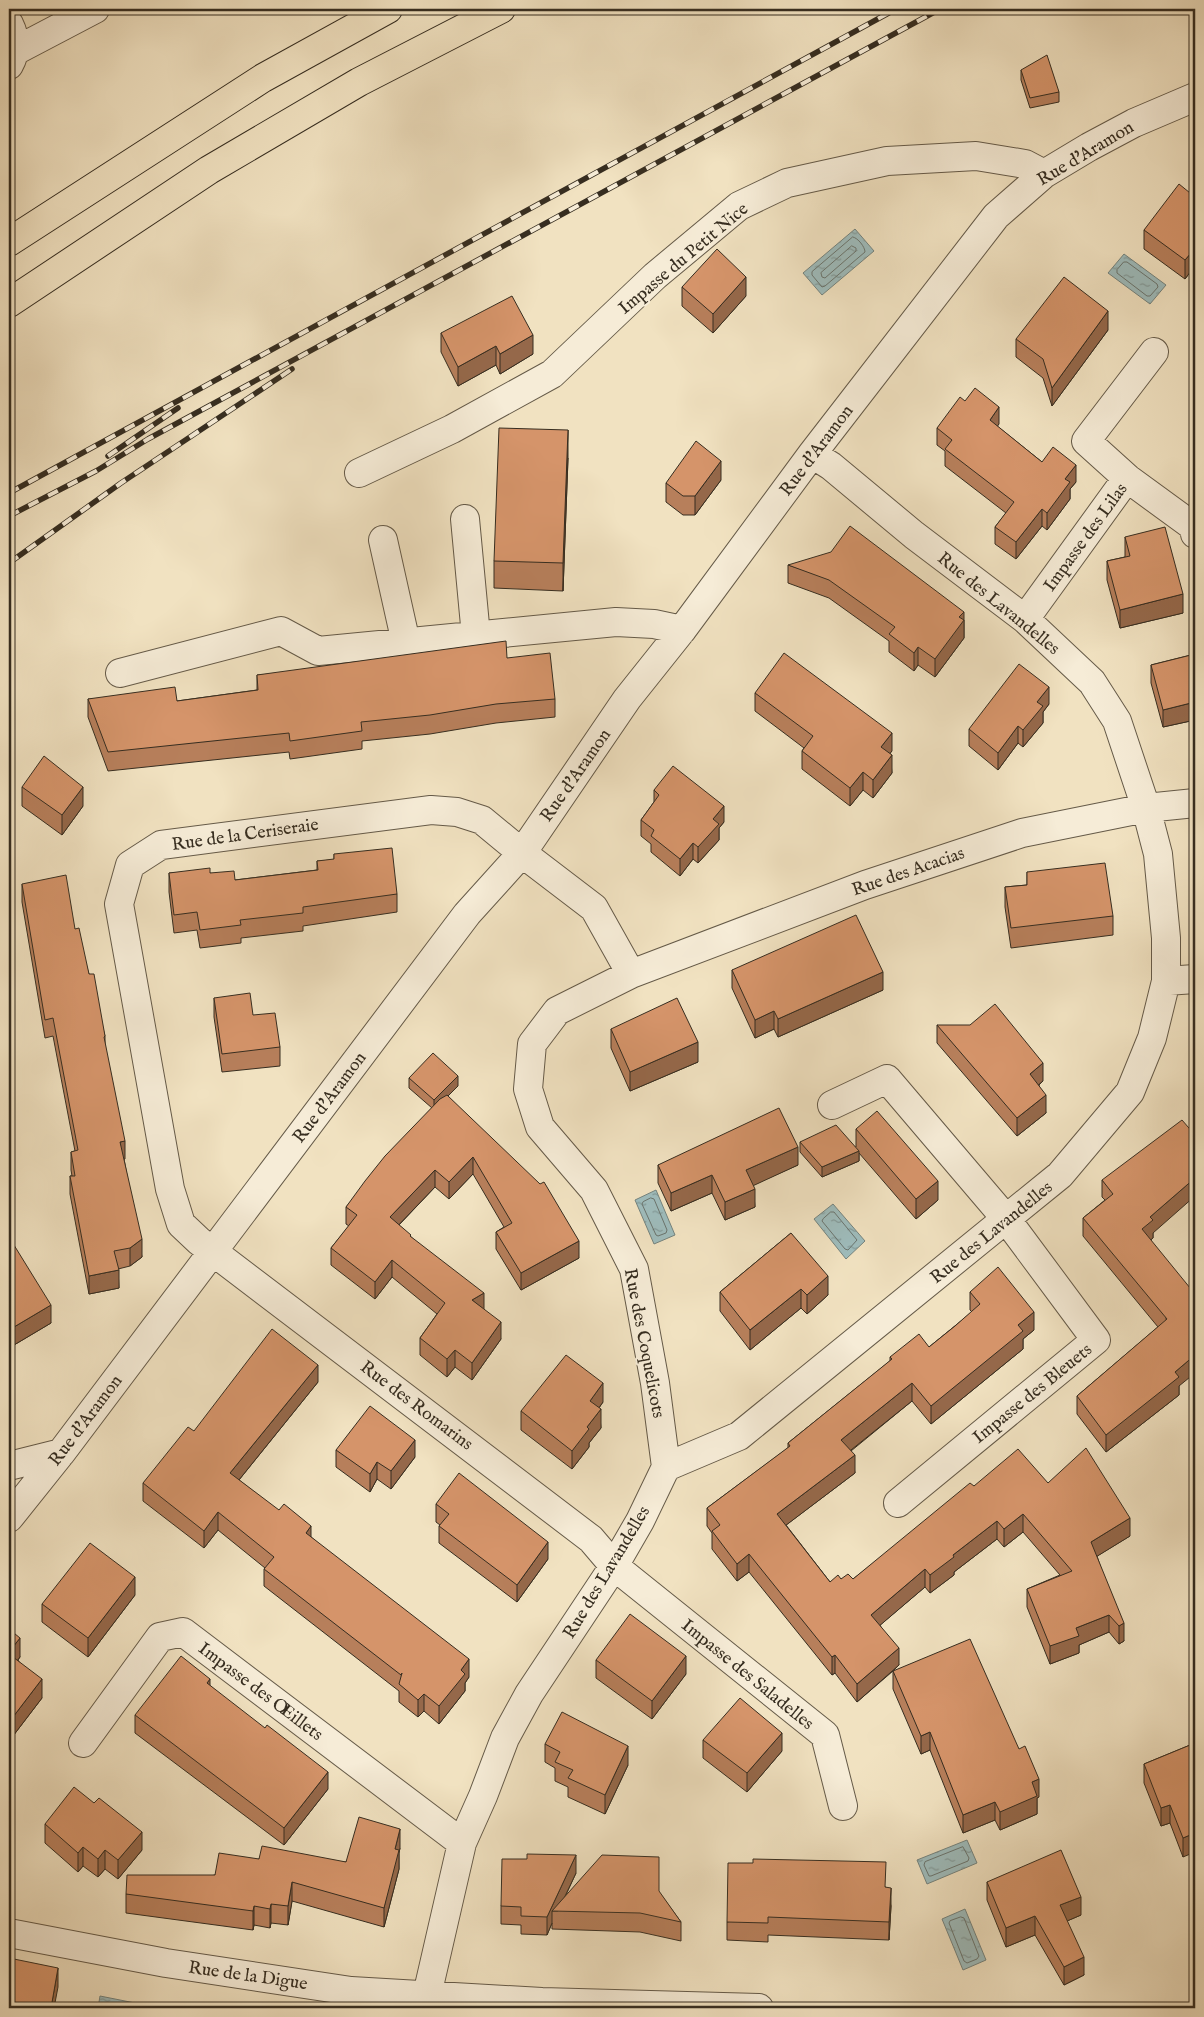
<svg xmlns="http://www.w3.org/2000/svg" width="1204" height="2017" font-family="'IM FELL English',serif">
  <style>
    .water { fill: url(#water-ripples); stroke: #74837e }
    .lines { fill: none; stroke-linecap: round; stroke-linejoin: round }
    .shore { stroke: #6a746e; stroke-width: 1 }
    .minor-casing { stroke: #655a48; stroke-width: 30 }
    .major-casing { stroke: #362d20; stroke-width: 30 }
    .minor { stroke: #f6ecd7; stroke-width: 28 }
    .major { stroke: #f1e2c1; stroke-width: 28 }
    .rail-casing { stroke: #362d20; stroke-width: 5.5 }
    .rail { stroke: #f6ecd7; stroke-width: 4; stroke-dasharray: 11; stroke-linecap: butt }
    .wall { fill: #b77f5b; stroke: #362d20 }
    .shaded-wall { fill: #95684a; stroke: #362d20 }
    .building { fill: #d5946a; stroke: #362d20 }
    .labels { text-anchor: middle; stroke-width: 4; stroke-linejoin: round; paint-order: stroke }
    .street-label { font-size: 18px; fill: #362d20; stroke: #f6ecd7 }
  </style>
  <defs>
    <pattern id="water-ripples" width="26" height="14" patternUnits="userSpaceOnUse" patternTransform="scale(1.25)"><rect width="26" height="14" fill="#9ebcbc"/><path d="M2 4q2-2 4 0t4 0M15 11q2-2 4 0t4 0" fill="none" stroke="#829998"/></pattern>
  </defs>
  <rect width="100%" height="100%" fill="#f1e2c1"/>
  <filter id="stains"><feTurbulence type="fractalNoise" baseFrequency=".004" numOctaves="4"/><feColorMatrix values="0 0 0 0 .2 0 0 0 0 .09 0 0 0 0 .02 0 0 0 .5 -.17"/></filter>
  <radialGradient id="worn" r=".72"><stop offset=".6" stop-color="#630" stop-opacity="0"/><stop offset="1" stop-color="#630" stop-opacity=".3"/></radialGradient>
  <path class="water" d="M855,229L874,251L822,295L803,273Z
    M1124,254L1166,285L1150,304L1108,273Z
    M656,1190L675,1235L654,1244L635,1200Z
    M833,1204L865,1241L846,1259L814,1219Z
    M967,1840L977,1863L927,1884L917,1860Z
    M965,1909L986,1960L963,1970L942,1919Z
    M100,1996L150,2006V2008H98Z"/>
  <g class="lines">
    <path class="shore" d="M853,237C858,238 865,247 865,252L825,286L822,287L812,275V272Z
      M852,246L856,248V251L825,278L822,277L821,273Z
      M1124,262H1127L1157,284L1158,287L1150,296H1147L1117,273V270Z
      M651,1198L654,1199L667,1230L666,1233L658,1236L656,1235L642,1204L643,1202Z
      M831,1212H834L857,1240L848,1250L845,1249L822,1221L823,1219Z
      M963,1847L969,1858L968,1861L931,1876H929L924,1865L925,1862Z
      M961,1917L964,1918L979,1956L977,1959L967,1963L964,1961L949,1923L950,1921Z"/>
    <defs>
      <path id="minor" d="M9,24C16,38 17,51 9,65
        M15,51L95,9
        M359,473L452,429L552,374L655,276L739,206L787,183L887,161L976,156L1025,164L1044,174
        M1127,478L1086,441L1154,352
        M465,519L476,636
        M383,540L406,643
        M1025,619L1127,478L1194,527L1195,534
        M120,673L281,631L318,651L616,622L654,624L682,630
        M631,974L594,908L522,853L482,820L457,812L431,810L161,845L130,865L119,904L170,1189L181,1224L199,1241L591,1539L614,1566L825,1735L843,1806
        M1166,981L1195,979
        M832,1105L887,1079L1007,1220L1096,1340L898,1503
        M9,1466L61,1453
        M666,1467L655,1383L634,1269L594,1190L540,1127L528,1089L532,1044L557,1011L631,974L865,885L1022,833L1146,808L1195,803
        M9,1518L61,1453L467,914L522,853L627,699L682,630L812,454L996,216L1044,174L1089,147L1134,123L1195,97
        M83,1743L160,1637L183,1632L462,1843
        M9,1933L166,1963L351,1991L542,2002L759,2008
        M427,1995L462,1843L483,1796L505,1738L529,1694L614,1566L640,1521L666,1467L739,1436L1060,1175L1130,1092L1152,1038L1166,981V938L1158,854L1146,808L1117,721L1092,682L1025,619L914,535L831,466L812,454"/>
      <path id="major" d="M9,242L263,78L388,9
        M9,303L209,170L359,82L501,9"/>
    </defs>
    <use href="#minor" class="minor-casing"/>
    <use href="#major" class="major-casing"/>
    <use href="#minor" class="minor"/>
    <use href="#major" class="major"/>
    <defs>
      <path id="rail" d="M108,456L178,408
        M9,493L896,9
        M9,516L96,471L148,439L940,9
        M9,563L121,483L292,369"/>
    </defs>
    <use href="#rail" class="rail-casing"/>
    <use href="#rail" class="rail"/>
  </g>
  <path class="wall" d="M1021,70L1059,92V102L1030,108L1021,80Z
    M1195,197V275L1191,271L1185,279L1144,249V230Z
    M682,287L746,296L713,333L682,306Z
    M1108,330L1052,406L1043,378L1016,357V339Z
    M441,333L533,354L500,374L496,365L458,386L441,352Z
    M965,401L999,424L997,426L1042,462L1076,482L1070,489V499L1047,530L1042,526L1016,559L995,544V527L1006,513L945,466V451L937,445V428Z
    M568,458L563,591L494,588V561Z
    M721,480L695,515H683L666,502V483Z
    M1125,537L1183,613L1120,628L1107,580V561L1125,557Z
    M788,565L964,620V638L935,677L918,665L914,671L889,652V641L829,598L788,583Z
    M1195,654V720L1163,727L1151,683V665Z
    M507,658L555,699V717L496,723L430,734L362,741V749L290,759L289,752L108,771L88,717V699L177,701L257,690V675Z
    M755,693L892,751L890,753L892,773L873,798L863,790L850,806L802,769V751L804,748L755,711Z
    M1049,704L1043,712V723L1023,747L1018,743L998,770L969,746V729Z
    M22,787L83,806L62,835L22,806Z
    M654,790L724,822L719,828V840L698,863L693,859L680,876L651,852V844L641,836V820L654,802Z
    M334,854L397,894V912L303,926V931L241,938V943L200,948L197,930L174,933L169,892V873H210L235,880L317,870V861L334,860Z
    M1027,872L1113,916V935L1011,948L1005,907V887L1027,885Z
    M22,884L75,929L89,974L105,1036V1046L124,1159L142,1257L130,1266L118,1269L119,1288L89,1294L70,1194V1176H72L71,1170V1152L75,1151L53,1036L45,1038L22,902Z
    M732,970L883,990L778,1037L774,1029L755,1038L732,988Z
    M214,998L253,1015L280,1047V1066L222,1072L214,1017Z
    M937,1025L1043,1081L1039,1085L1046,1113L1017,1136L937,1043Z
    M611,1029L698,1062L630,1091L611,1048Z
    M409,1078L458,1086L448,1096L579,1258L521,1290L496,1249V1232L504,1227L473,1174L449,1199L435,1187L399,1225L484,1309L501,1339L472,1380L455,1367L447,1377L420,1355V1338L437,1314L392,1277L375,1299L331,1265V1248L349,1226L346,1224V1207L432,1108L409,1088Z
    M856,1129L938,1200L916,1219L859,1153V1161L822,1177L800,1152V1142L856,1147Z
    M658,1165H798L753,1185L755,1207L725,1220L712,1193L671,1211L658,1183Z
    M1102,1180L1153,1233V1238L1151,1240L1179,1386V1395L1106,1452L1077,1414V1396L1158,1327L1083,1236V1218L1105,1200L1102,1197Z
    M791,1233L828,1295L807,1314L801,1308L750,1350L720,1311V1292Z
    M9,1237L51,1323L14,1345L9,1336Z
    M970,1292L1034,1330L1023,1339V1349L931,1424L912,1401L851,1451L855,1473L786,1525L830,1582L841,1579H853L974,1486L1048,1483L1130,1536L1097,1556L1124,1641L1119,1644L1109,1632L1079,1645V1653L1050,1664L1027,1607V1589L1060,1575L1023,1532L1004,1547L997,1539L954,1572V1575L930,1593L925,1587L880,1625L899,1665L893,1671L1039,1797L1037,1798V1814L1000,1830L995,1820L963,1833L930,1750L921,1754L893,1689V1671L857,1702L835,1673L832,1675L749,1572L737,1581L712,1549V1533L707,1526V1508L788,1448V1443L890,1361V1357L929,1347L972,1312L970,1310Z
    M318,1382L239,1480L311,1537L469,1677L465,1683V1691L439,1724L424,1711L418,1717L399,1702V1691L264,1586V1569L265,1568L218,1530L204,1548L143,1501V1483L194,1431Z
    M603,1402L599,1408L601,1428L589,1443V1447L572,1469L521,1430V1411Z
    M1195,1422V1448L1193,1441V1423Z
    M336,1450L415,1457L391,1489L377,1479L370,1492L336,1467Z
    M436,1504L548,1559L517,1602L439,1543V1526L440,1525L436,1522Z
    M135,1595L88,1657L42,1622V1604Z
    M9,1629L20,1657L18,1660L42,1698L13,1736L9,1733Z
    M596,1660L686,1674L652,1719L596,1678Z
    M210,1686L328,1789L284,1845L135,1733V1715Z
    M703,1740L782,1751L747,1792L703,1758Z
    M1195,1743L1183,1857L1170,1823L1161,1826L1144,1783V1764Z
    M545,1744L628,1765L605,1814L568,1797V1787L555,1781V1768L545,1762Z
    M45,1824L142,1850L118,1879L105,1869L98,1877L83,1866L78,1872L45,1843Z
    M400,1848L399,1853V1869L384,1927L292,1901L288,1925L271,1923L270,1928L254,1925L253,1930L126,1913V1894L215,1875L259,1859L346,1862Z
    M527,1859L576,1873L565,1897L659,1892L681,1922V1941L640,1932L552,1929V1923L547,1935L521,1934V1925L501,1924V1906Z
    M987,1882L1081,1915L1067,1921L1084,1975L1064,1985L1035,1935L1006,1947L987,1900Z
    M886,1887L891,1906L889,1940L768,1935V1942L727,1940V1922Z"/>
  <path class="shaded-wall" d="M1191,253V271L1185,279V260Z
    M746,277V296L713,333V314Z
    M1108,311V330L1052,406V388Z
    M533,335V354L500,374V354Z
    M496,346V365L458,386V367Z
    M999,407V424L990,437V420Z
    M568,430V458L563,591V563Z
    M721,461V480L695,515V496Z
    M1076,465V482L1070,489V499L1047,530V513L1065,479Z
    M1042,509V526L1016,559V542Z
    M1183,594V613L1120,628V610Z
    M964,612V638L935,677V659L959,617Z
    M918,647V665L914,671V653Z
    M1049,687V704L1043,712V723L1023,747V730L1037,702Z
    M1195,702V720L1163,727V710Z
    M1018,726V743L998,770V753Z
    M892,733V751L881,765V747Z
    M892,755V773L873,798V780Z
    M863,772V790L850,806V788Z
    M83,787V806L62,835V815Z
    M724,806V822L719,828V840L698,863V847L713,819Z
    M693,843V859L680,876V859Z
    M883,972V990L778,1037V1019Z
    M774,1011V1029L755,1038V1020Z
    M698,1042V1062L630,1091V1072Z
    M1043,1063V1081L1030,1092V1074Z
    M458,1076V1086L434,1110V1100Z
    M1046,1095V1113L1017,1136V1118Z
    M125,1141V1159L120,1160V1142Z
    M798,1147V1165L746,1189V1170Z
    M859,1151V1161L822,1177V1167Z
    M473,1157V1174L449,1199V1182Z
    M435,1170V1187L390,1234V1217Z
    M712,1175V1193L671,1211V1193Z
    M1195,1178V1196L1153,1233V1238L1142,1247V1229L1150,1217Z
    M938,1181V1200L916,1219V1199Z
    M755,1189V1207L725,1220V1202Z
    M142,1239V1257L130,1266V1248Z
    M579,1241V1258L521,1290V1273Z
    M392,1260V1277L375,1299V1282Z
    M119,1270V1288L89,1294V1276Z
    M828,1276V1295L807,1314V1295Z
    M801,1289V1308L750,1350V1330Z
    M484,1293V1310L472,1300Z
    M51,1305V1323L14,1345V1327Z
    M1034,1312V1330L1023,1339V1349L931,1424V1406L1018,1325Z
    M501,1322V1339L472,1380V1363Z
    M455,1350V1367L447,1377V1359Z
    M1195,1355V1373L1179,1386V1395L1106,1452V1435L1175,1372Z
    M318,1365V1382L230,1491V1473Z
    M603,1383V1402L590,1420V1401Z
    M912,1383V1401L841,1458V1440Z
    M601,1409V1428L589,1443V1447L572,1469V1451L587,1427Z
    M415,1440V1457L391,1489V1471Z
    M855,1455V1473L777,1532V1514Z
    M377,1462V1479L370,1492V1474Z
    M218,1512V1530L204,1548V1531Z
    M1023,1514V1532L1004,1547V1529Z
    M1130,1518V1536L1091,1560V1542Z
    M997,1521V1539L954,1572V1575L930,1593V1575L953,1555Z
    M311,1526V1544L306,1533Z
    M548,1542V1559L517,1602V1585Z
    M749,1554V1572L737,1581V1564Z
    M925,1569V1587L871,1633V1615Z
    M135,1577V1595L88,1657V1638Z
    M1109,1615V1632L1079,1645V1653L1050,1664V1646L1076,1628Z
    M1124,1623V1641L1119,1644V1626Z
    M20,1638V1657L9,1671V1652Z
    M899,1648V1665L857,1702V1684Z
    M835,1655V1673L832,1675V1657Z
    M686,1656V1674L652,1719V1701Z
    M469,1659V1677L465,1683V1691L439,1724V1706L461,1670Z
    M42,1679V1698L13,1736V1717Z
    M210,1679V1696L207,1683Z
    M424,1694V1711L418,1717V1700Z
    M930,1732V1750L921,1754V1736Z
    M782,1733V1751L747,1792V1773Z
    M628,1746V1765L605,1814V1795Z
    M328,1772V1789L284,1845V1828Z
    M1039,1779V1797L1037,1798V1814L1000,1830V1812L1032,1782Z
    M995,1802V1820L963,1833V1815Z
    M1170,1805V1823L1161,1826V1808Z
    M400,1829V1848L399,1853V1869L384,1927V1908L395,1849Z
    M142,1832V1850L118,1879V1860Z
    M1195,1833V1852L1183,1857V1838Z
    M83,1847V1866L78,1872V1853Z
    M105,1850V1869L98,1877V1859Z
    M576,1855V1873L558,1911H552V1923L547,1935V1917Z
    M292,1882V1901L288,1925V1906Z
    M891,1888V1906L889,1940V1922Z
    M1081,1897V1915L1060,1924V1905Z
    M271,1904V1923L270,1928V1909Z
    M254,1906V1925L253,1930V1911Z
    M1035,1916V1935L1006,1947V1928Z
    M1084,1957V1975L1064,1985V1967Z
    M58,1968V1987L54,2008H51Z"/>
  <path class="building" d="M1047,55L1059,92L1030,98L1021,70Z
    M1179,184L1195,197V256L1191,253L1185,260L1144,230Z
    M717,249L746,277L713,314L682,287Z
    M1064,277L1108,311L1052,388L1043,359L1016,339Z
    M512,296L533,335L500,354L496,346L458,367L441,333Z
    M975,388L999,407L990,420L1042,462L1053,447L1076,465L1065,479L1070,482L1047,513L1042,509L1016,542L995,527L1014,502L945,449L952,440L937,428L960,397L965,401Z
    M499,428L568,430L563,563L494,561Z
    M696,441L721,461L695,496H683L666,483Z
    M850,526L964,612L959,617L964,620L935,659L918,647L914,653L889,634L895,627L829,580L788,565L831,552Z
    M1165,527L1183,594L1120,610L1107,561L1130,556L1125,537Z
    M506,641L507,658L550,653L555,699L496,704L430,715L361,722L362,731L290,741L289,733L108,752L88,699L175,687L177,701L258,690L257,675Z
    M784,653L892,733L881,747L892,755L873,780L863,772L850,788L802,751L813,736L755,693Z
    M1195,654V702L1163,710L1151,665Z
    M1019,664L1049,687L1037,702L1043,706L1023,730L1018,726L998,753L969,729Z
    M44,756L83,787L62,815L22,787Z
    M673,766L724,806L713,819L719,824L698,847L693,843L680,859L651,836L654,830L641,820L659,795L654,790Z
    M392,848L397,894L303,907V913L240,920L241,925L200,930L197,912L174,915L169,873L210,868V873L234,871L235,880L318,870L317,861L334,859V854Z
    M1105,863L1113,916L1011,928L1005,887L1027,885V872Z
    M66,875L75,929L79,928L89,974H94L105,1036L104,1037L125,1141L120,1142L142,1239L130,1248L114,1251L119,1270L89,1276L70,1176H75L71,1152L78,1150L53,1018L45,1020L22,884Z
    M856,915L883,972L778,1019L774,1011L755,1020L732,970Z
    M250,993L253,1015L275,1013L280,1047L222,1054L214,998Z
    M677,998L698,1042L630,1072L611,1029Z
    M995,1004L1043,1063L1030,1074L1046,1095L1017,1118L937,1025H970Z
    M433,1053L458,1076L434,1100L409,1078Z
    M447,1095L540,1184L544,1182L579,1241L521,1273L496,1232L512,1223L473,1157L449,1182L435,1170L390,1217L411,1235L410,1236L484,1293L472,1300L501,1322L472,1363L455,1350L447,1359L420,1338L445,1303L392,1260L375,1282L331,1248L357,1215L346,1207L365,1181L385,1156L440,1099Z
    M779,1108L798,1147L746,1170L755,1189L725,1202L712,1175L671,1193L658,1165Z
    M877,1111L938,1181L916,1199L856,1129Z
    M1182,1120L1195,1135V1178L1150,1217L1153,1220L1142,1229L1195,1294V1355L1175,1372L1179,1377L1106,1435L1077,1396L1167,1319L1083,1218L1113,1194L1102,1180Z
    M836,1125L859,1151L822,1167L800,1142Z
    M791,1233L828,1276L807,1295L801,1289L750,1330L720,1292Z
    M9,1237L51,1305L14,1327L9,1318Z
    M998,1267L1034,1312L1018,1325L1023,1331L931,1406L912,1383L841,1440L855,1455L777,1514L830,1582L838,1575L841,1579L848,1574L853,1579L970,1483L974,1486L1018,1449L1048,1483L1086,1448L1130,1518L1091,1542L1124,1623L1119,1626L1109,1615L1076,1628L1079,1636L1050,1646L1027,1589L1072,1571L1023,1514L1004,1529L997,1521L953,1555L954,1557L930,1575L925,1569L871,1615L899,1648L857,1684L835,1655L832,1657L749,1554L737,1564L712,1531L720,1525L707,1508L790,1446L788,1443L892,1359L890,1357L919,1334L929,1347L955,1326L980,1304L970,1292Z
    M272,1329L318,1365L230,1473L279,1510L284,1504L311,1526L306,1533L469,1659L461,1670L465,1674L439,1706L424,1694L418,1700L399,1684L402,1673L401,1675L264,1569L274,1557L218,1512L204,1531L143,1483L188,1427L194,1431Z
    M566,1355L603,1383L590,1401L601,1409L587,1427L589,1429L572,1451L521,1411Z
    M370,1406L415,1440L391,1471L377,1462L370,1474L336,1450Z
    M1195,1422V1430L1193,1423Z
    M459,1473L548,1542L517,1585L439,1526L449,1514L436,1504Z
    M90,1543L135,1577L88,1638L42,1604Z
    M630,1614L686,1656L652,1701L596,1660Z
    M9,1629L20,1638L9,1652Z
    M970,1639L1019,1749L1025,1746L1039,1779L1032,1782L1037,1796L1000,1812L995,1802L963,1815L930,1732L921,1736L893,1671Z
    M9,1654L42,1679L13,1717L9,1714Z
    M181,1656L210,1679L207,1683L265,1728L267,1725L328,1772L284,1828L135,1715Z
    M740,1698L782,1733L747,1773L703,1740Z
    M562,1712L628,1746L605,1795L568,1778L573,1770L555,1762L560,1752L545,1744Z
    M1195,1743V1833L1183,1838L1170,1805L1161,1808L1144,1764Z
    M74,1787L94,1803L99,1798L142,1832L118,1860L105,1850L98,1859L83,1847L78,1853L45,1824Z
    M359,1817L400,1829L395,1849L399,1850L384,1908L292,1882L288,1906L271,1904L270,1909L254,1906L253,1911L126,1894L127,1875H215L219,1853L259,1859L262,1846L346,1862Z
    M1061,1850L1081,1897L1060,1905L1084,1957L1064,1967L1035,1916L1006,1928L987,1882Z
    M527,1854L576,1855L547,1917L521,1916V1907L501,1906L502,1859H527Z
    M602,1855L659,1857V1891L681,1922L640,1913L552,1911Z
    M753,1859L886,1862L885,1887L891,1888L889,1922L768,1917V1923L727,1922L728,1863H753Z
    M9,1958L58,1968L51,2008H9Z"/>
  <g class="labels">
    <g class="street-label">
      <text transform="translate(1085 153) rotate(-31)" y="6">Rue d'Aramon</text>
      <text transform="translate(683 258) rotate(-40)" y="6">Impasse du Petit Nice</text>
      <text transform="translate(816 450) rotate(-53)" y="6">Rue d'Aramon</text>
      <text transform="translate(1085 537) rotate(-54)" y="6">Impasse des Lilas</text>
      <text transform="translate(999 603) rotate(39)" y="6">Rue des Lavandelles</text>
      <text transform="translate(575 775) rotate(-55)" y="6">Rue d'Aramon</text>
      <text transform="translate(245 834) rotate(-8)" y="6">Rue de la Ceriseraie</text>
      <text transform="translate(908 871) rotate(-19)" y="6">Rue des Acacias</text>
      <text transform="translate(329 1097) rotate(-53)" y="6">Rue d'Aramon</text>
      <text transform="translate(991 1232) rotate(-39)" y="6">Rue des Lavandelles</text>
      <text transform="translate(645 1343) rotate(79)" y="6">Rue des Coquelicots</text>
      <text transform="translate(1032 1393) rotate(-39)" y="6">Impasse des Bleuets</text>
      <text transform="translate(417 1405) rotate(37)" y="6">Rue des Romarins</text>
      <text transform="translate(85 1420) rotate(-53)" y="6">Rue d'Aramon</text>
      <text transform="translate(606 1572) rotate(-59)" y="6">Rue des Lavandelles</text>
      <text transform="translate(748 1674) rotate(39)" y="6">Impasse des Saladelles</text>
      <text transform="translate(261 1691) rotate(37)" y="6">Impasse des Œillets</text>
      <text transform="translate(248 1975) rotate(8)" y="6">Rue de la Digue</text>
    </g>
  </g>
  <rect width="1204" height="2017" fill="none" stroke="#f1e2c1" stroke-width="30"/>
  <rect x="10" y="10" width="1184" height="1997" fill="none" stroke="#362d20" stroke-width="2.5"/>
  <rect x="15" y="15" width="1174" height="1987" fill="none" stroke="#362d20"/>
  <rect width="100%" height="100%" filter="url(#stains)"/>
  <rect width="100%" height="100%" fill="url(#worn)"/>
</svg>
